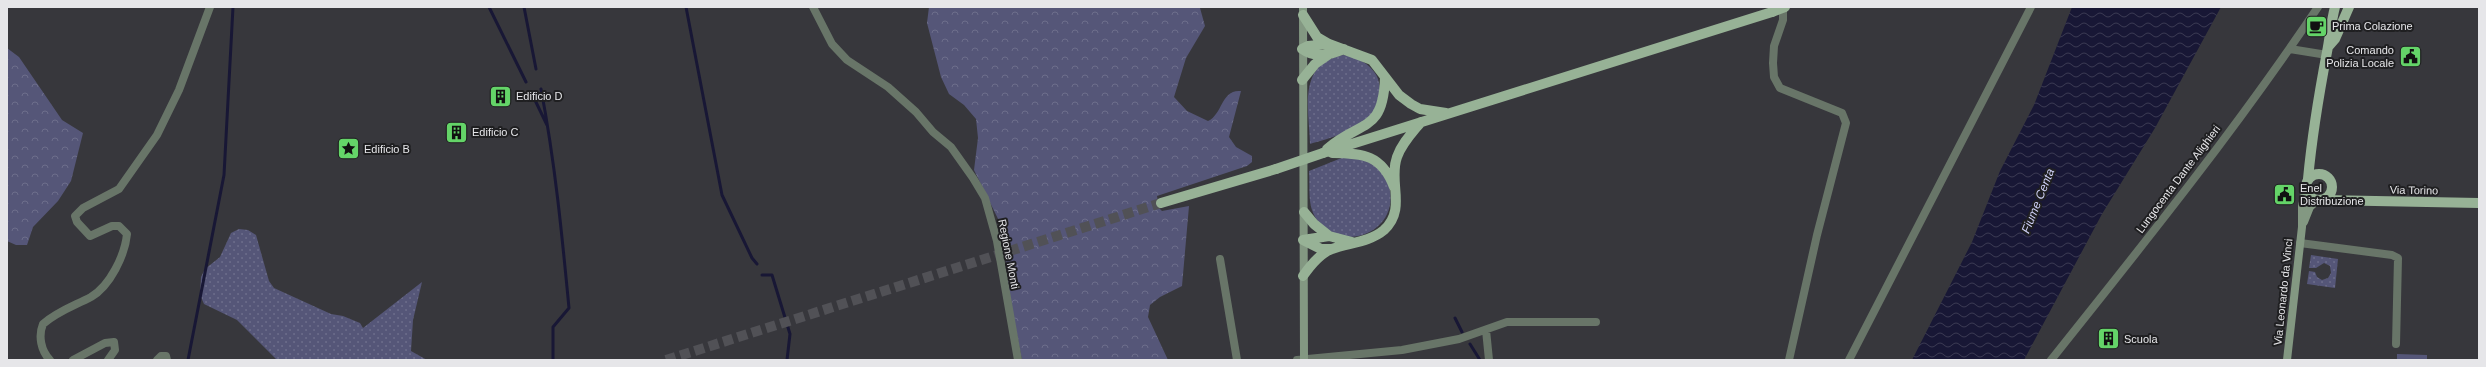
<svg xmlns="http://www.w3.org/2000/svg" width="2486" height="367" font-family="Helvetica,sans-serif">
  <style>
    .grass { fill: url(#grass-dots) }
    .forest { fill: url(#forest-crowns) }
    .garden { fill: #555678 }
    .water { fill: url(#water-waves) }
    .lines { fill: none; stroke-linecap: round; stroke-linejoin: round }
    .stream { stroke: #181735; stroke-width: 3 }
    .primary-tunnel { stroke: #515156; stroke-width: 10; stroke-dasharray: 10 5; stroke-linecap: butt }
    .minor { stroke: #687568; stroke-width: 8 }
    .tertiary { stroke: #687568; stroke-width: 8 }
    .secondary { stroke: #839882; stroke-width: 8 }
    .primary { stroke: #97b296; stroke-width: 10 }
    .primary-bridge { stroke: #97b296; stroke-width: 10 }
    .labels { text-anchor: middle; stroke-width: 4; stroke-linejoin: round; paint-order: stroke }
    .poi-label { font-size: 11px; fill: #e6e6e9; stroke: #1f1f21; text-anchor: start }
    .street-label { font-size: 11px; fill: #e6e6e9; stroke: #1f1f21 }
    .water-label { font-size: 12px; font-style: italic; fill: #cfd1f7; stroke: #1f1f21 }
  </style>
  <defs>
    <pattern id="grass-dots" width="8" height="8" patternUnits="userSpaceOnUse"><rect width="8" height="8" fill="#555678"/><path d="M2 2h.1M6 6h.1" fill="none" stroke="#6d6e8b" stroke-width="1.8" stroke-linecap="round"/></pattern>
    <pattern id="forest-crowns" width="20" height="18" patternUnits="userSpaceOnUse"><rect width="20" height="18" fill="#555678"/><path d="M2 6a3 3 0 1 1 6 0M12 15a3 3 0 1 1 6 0" fill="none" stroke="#6d6e8b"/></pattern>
    <pattern id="water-waves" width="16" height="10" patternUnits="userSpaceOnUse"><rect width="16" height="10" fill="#181735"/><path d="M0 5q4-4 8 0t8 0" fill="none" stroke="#3a3952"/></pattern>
  </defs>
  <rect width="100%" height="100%" fill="#37373c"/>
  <path class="grass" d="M1343,55C1366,58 1386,75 1378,100C1377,104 1376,111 1373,114C1359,131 1330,138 1310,144C1309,109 1297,64 1343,55Z
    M1344,157C1361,158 1380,162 1387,180C1408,235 1330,260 1312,210C1308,198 1310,183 1309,171Z
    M239,229L248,230L256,235L269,281L274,288L331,314L343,316L360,323L363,328L422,282L413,320L411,351L427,360L276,359L237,320L204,304L200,295L201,277L205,269L220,257L231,233Z
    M2311,255L2338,259L2335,288L2307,284L2309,271L2315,272L2317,277L2322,280L2328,278L2331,273L2330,266L2324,263L2316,268H2309Z"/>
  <path class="forest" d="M929,7L1200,8L1205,26L1186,58L1174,97L1187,111L1208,121C1223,114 1221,89 1241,91L1229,137L1236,147L1252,156V162L1247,166L1157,196L1159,208L1162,211L1189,206L1182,286L1160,297L1150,305L1148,317L1168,360H1022L1010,299L1003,229L974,170L978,138L976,119L964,105L949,94L941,77L927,23Z
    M7,48L19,57L62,120L83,133L71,181L58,201L33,227L27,245H16L7,241Z"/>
  <path class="garden" d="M2397,354L2427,355V360H2397Z"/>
  <path class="water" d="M2072,7H2221L2155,128L2102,214L2024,360H1912L1972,242L2000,171L2034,105Z"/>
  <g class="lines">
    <path class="stream" d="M489,7L526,82
      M524,7L536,69
      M686,7L722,195L752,258L757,264
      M541,89C555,162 562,235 569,308L553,327V360
      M533,96L547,125
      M762,275H772L790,334L787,360
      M1455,318L1462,332
      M1470,344L1480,360
      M188,360L224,175L233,7"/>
    <path class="primary-tunnel" d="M666,360L1161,203"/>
    <path class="minor" d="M813,7L832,44L847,60L888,87L916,112L933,132L951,147L973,178L985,198L997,241L1018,360
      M1783,7V20L1774,46L1773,63L1774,77L1780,88L1842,113L1846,123L1817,235L1789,360
      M2290,49L2327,55
      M2300,243L2392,255L2398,258L2396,344
      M1220,259L1237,360
      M1486,330L1489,360
      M50,360C41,351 38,336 43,324C58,311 74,306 91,297C110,286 125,255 127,234L119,226H112L90,236L77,222L75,216L83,208L119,189L157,135L179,90L210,7
      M73,360L105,343L114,342L115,350L108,360
      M157,360L161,356H166L167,360
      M1297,360L1402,350L1459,339L1507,322H1596
      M2051,360C2143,245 2236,129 2318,7"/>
    <path class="tertiary" d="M1849,360L2031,7"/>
    <path class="secondary" d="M1303,7L1304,360
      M2304,222L2310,207L2318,200
      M2287,360L2302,227V206L2306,188"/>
    <path class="primary" d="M1303,15L1317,37L1329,44L1372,60L1399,95L1411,104L1420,109L1446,113
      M1329,44L1308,46L1302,49C1316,59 1329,55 1344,49
      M2328,47L2335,39L2349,7
      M1302,80L1315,64L1328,55
      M1327,149C1361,120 1383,133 1385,78
      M1323,153L1772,12
      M1332,153C1363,153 1382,155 1394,187
      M2306 187a13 13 0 1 1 26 0a13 13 0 1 1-26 0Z
      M2308,179C2312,136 2319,94 2327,52C2330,37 2331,22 2335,7
      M2323,200L2479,203
      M1161,203L1276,169
      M1304,212L1314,224L1329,236
      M1303,240L1329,236L1352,242
      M1303,240L1321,249H1330
      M1303,276C1310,266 1320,253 1332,249C1348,243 1370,242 1384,230C1407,209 1388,182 1397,157C1402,143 1412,133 1421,122"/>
    <path class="primary-bridge" d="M1772,12L1785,7
      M1276,169L1323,153"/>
  </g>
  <defs>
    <symbol id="cafe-square" viewBox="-11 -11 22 22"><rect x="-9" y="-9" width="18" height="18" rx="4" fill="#64d468" stroke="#1f1f21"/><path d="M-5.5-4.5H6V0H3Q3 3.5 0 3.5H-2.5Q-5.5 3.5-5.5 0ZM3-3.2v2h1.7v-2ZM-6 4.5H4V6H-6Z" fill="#111"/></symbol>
    <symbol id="civic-square" viewBox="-11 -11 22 22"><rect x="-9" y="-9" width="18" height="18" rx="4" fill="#64d468" stroke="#1f1f21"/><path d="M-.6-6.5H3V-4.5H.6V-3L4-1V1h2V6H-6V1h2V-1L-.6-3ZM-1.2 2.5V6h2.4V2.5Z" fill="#111"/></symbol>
    <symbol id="building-square" viewBox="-11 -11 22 22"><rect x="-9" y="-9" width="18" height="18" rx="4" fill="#64d468" stroke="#1f1f21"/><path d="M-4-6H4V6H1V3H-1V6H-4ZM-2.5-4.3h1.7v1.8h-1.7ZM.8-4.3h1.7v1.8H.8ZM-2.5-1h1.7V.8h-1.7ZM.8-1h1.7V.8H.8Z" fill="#111"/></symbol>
    <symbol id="sight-square" viewBox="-11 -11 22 22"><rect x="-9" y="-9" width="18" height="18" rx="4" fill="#64d468" stroke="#1f1f21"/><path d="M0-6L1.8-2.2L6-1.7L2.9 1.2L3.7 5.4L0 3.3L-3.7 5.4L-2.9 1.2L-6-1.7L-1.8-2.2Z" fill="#111"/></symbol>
  </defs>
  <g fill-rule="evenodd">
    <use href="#cafe-square" x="2304" y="14" width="25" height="25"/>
    <use href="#civic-square" x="2398" y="44" width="25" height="25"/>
    <use href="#building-square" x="488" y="84" width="25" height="25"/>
    <use href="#building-square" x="444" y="120" width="25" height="25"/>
    <use href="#sight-square" x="336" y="136" width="25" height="25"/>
    <use href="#civic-square" x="2272" y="182" width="25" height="25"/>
    <use href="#building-square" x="2096" y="326" width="25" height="25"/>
  </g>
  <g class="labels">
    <g class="poi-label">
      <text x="2332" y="30">Prima Colazione</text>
      <text x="2394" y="54" text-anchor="end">Comando<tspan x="2394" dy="13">Polizia Locale</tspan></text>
      <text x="516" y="100">Edificio D</text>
      <text x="472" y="136">Edificio C</text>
      <text x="364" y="153">Edificio B</text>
      <text x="2300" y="192">Enel<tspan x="2300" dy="13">Distribuzione</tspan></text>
      <text x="2124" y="343">Scuola</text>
    </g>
    <g class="street-label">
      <text transform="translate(2178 179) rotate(-53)" y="4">Lungocenta Dante Alighieri</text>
      <text transform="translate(2414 190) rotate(1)" y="4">Via Torino</text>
      <text transform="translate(1009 254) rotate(79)" y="4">Regione Monti</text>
      <text transform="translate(2283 292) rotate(-84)" y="4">Via Leonardo da Vinci</text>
    </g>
    <g class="water-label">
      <text transform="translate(2038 201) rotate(-68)" y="4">Fiume Centa</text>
    </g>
  </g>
  <rect width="2486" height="367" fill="none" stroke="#e6e6e9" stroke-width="16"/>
</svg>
